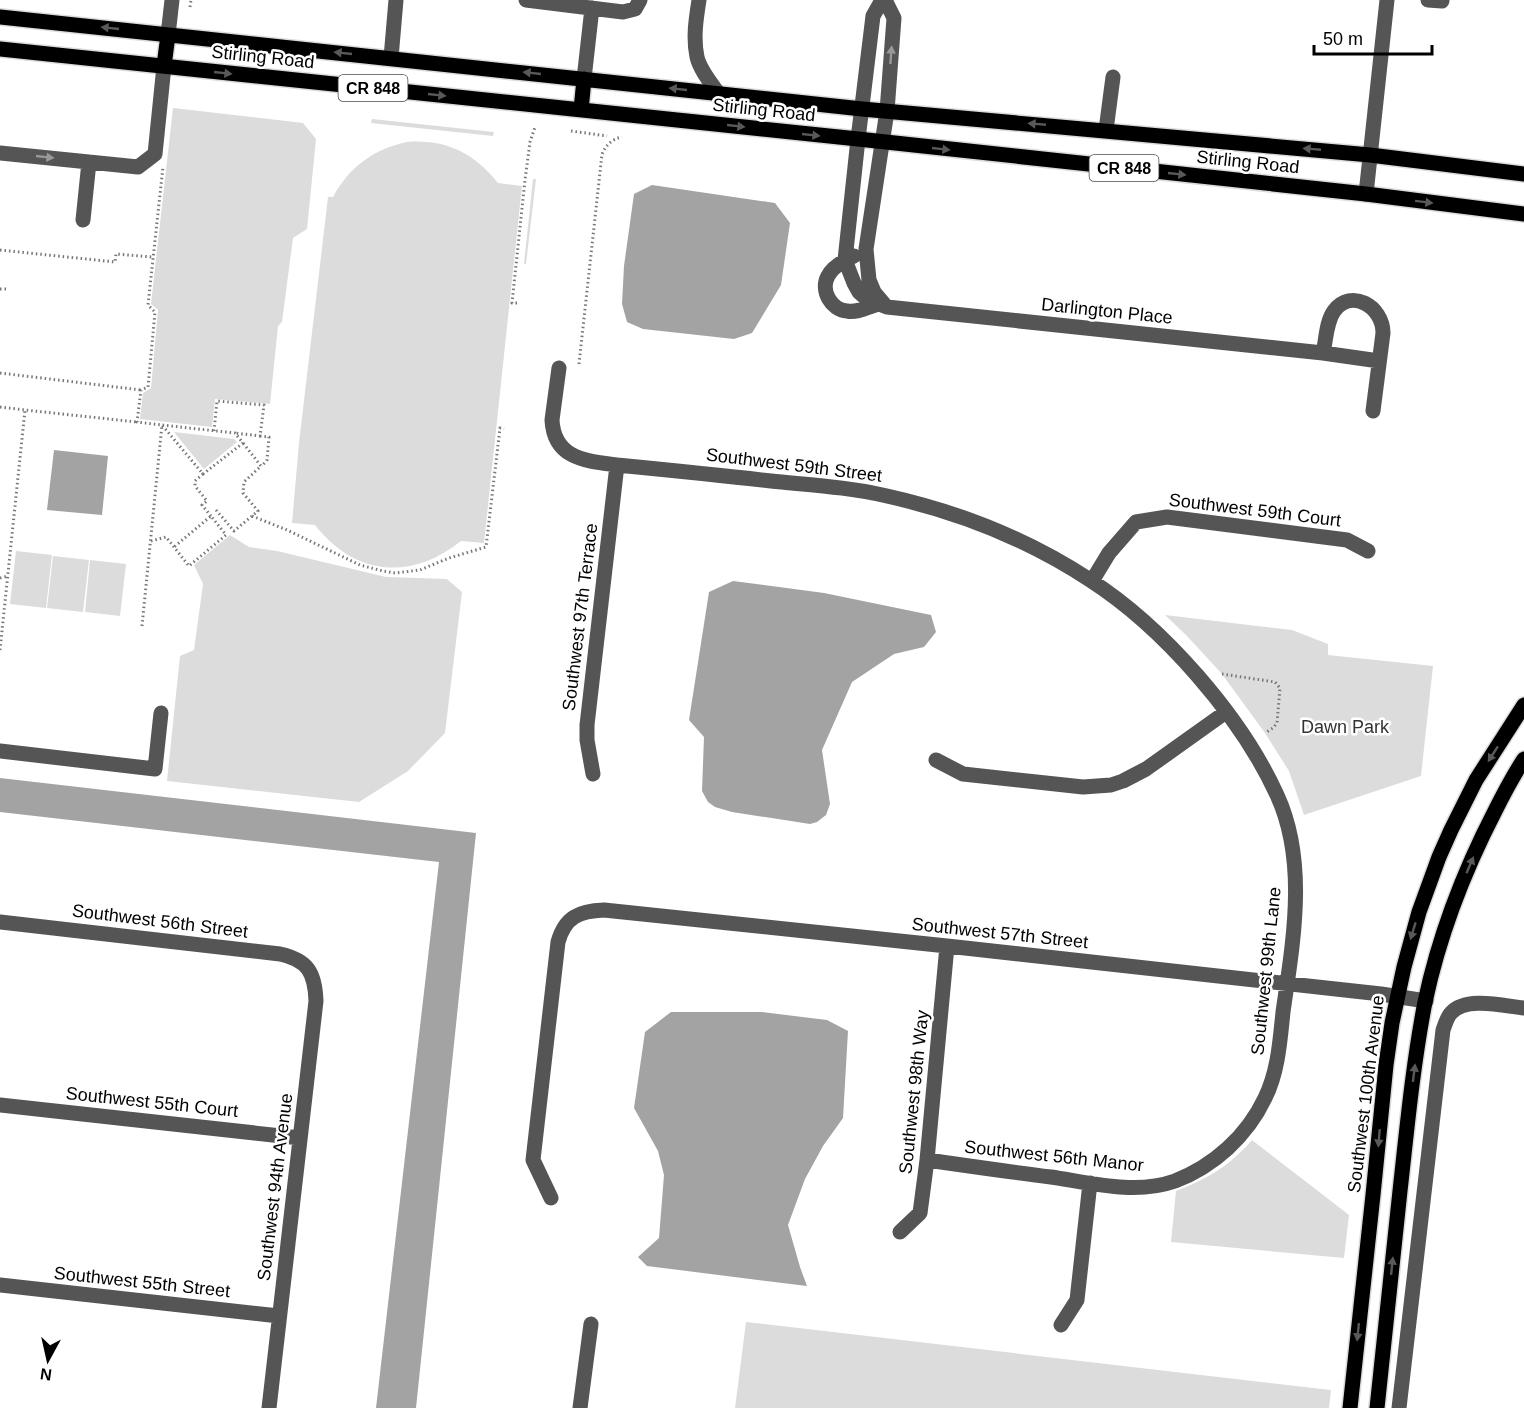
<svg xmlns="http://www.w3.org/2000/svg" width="1524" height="1408" font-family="Arial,sans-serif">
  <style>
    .green { fill: #dcdcdc }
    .water { fill: #a3a3a3 }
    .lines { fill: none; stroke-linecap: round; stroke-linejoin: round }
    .major-casing { stroke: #dbdbdb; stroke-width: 18 }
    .path { stroke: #777; stroke-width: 3; stroke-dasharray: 1.5 3; stroke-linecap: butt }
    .minor { stroke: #555; stroke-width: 15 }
    .major { stroke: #000; stroke-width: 15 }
    .oneway { fill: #595959 }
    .oneway2 { fill: #999 }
    .labels { text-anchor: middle; stroke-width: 5; stroke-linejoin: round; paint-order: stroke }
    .shield { fill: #fff; stroke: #4c4c4c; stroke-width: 1.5 }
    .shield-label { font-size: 16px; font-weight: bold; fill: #000 }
    .street-label { font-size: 18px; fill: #000; stroke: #fff }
    .park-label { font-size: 18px; fill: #333; stroke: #fff }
  </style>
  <rect width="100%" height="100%" fill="#fff"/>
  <path class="green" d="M173,108L303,123L316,139L307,229L293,238L282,322L278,326L270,404L215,399L212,427L140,419L143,393L151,388L158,310L151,304Z
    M372,119L494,132L493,136L371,123Z
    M407,142C446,139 474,153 498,183L522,186L484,543L461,541C411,581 355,576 315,525L292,523L299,443L328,197H333C349,167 374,149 407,142Z
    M533,179H536L526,264H524Z
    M174,432L234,439L237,442L204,469Z
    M230,535L249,547L277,551L386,577L447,579L462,592L445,733L408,771L359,802L167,781L180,656L194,650L203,584L194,565Z
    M16,551L52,555L46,608L10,604Z
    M53,556L89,560L83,612L47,608Z
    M90,560L126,564L120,616L85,612Z
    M1165,615L1292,630L1328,644V655L1433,666L1421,776L1304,815L1289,771L1265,733L1222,674L1186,635Z
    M1252,1140L1349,1215L1344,1258L1171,1242L1176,1191C1209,1178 1228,1167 1252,1140Z
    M746,1322L1331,1390L1329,1408H735Z"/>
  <path class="water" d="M652,185L775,203L790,223L781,285L752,333L734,339L643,329L627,322L622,304L624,266L634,194Z
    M54,450L108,456L102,515L47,510Z
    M733,581L824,593L931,615L936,632L924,647L894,654L852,682L822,750L830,804L826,815L817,822L810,824L732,812L715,807L708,802L702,791L704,737L689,720L709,592Z
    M0,778L476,833L416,1408H376L439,862L0,812Z
    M671,1012H761L827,1020L848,1031L843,1118L823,1146L805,1179L788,1225L800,1267L807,1286L647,1266L638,1257L659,1238L664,1175L658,1151L634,1108L645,1032Z"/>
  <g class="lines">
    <defs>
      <path id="major" d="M0,17L862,109L1370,155L1524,174
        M0,49L858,139L1366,194L1524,214
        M164,66L168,35
        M581,110L584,79
        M1350,1408L1373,1195L1386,1065L1392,1023L1404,967L1419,912L1439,857L1451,830L1476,780L1524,705
        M1377,1408C1385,1336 1392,1263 1400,1191C1407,1128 1413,1064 1425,1002C1439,936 1464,871 1495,811C1504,793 1513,776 1524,759"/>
    </defs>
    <use href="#major" class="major-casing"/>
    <path class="path" d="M190,7L191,0
      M571,131L607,136
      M0,250L115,262L116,254L152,257
      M0,289H8
      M517,303H512L525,180L530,142L535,127
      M579,364L602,154C606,145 612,139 622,137
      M0,373L141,390
      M0,407L25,410
      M214,431L217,401L264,405L260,436L235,433
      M260,436L269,437L267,460L262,466
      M203,474L195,481V486L207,501L202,505L211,516
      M216,510L234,531L258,511L243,493L244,482L261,466L243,443
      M252,516L287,530L360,565L383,571L395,573L420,570L449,558L486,547L500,428L504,429
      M151,541L166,537L189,566L226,535L211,516L174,547
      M0,578L8,576
      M142,626L162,425L235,433L243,443L203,474L162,425L137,422L141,390L148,387L155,312L148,305L163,167
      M0,650L25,410L137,422
      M1222,674L1275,682L1280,688L1277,723L1273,728L1265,733"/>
    <path class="minor" d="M526,0L623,12L635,9L640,0
      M699,0C696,19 693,38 697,57C700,70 711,83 719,94
      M882,0L873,16L858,139L845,260L854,283L859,292L867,299L887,307L1323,353L1379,361
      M1428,0L1442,1
      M168,35L172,0
      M391,58L396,0
      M584,79L592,8
      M1106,130L1113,77
      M0,153L138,167L155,154L164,66
      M1366,194L1387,0
      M83,220L89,162
      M854,256C845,260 833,266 828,276C820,290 831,310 847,311C858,313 868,307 879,304
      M885,305L874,292L869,280L866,249L887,111L894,18L885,0
      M1323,353C1326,341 1326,322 1334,311C1351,288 1383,306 1383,333L1373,411
      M559,368L552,420C554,459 586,461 617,465C668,470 719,475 771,481C810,485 849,487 887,496C959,512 1029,540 1090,580C1163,627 1241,716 1277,795C1308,862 1293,942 1283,1012C1280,1041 1278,1072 1265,1098C1247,1136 1214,1166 1175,1181C1136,1195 1091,1183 1051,1177C1010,1172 969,1166 927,1160
      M1092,581L1109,553L1136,522L1167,517L1347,540L1368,551
      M0,751L155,769L161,713
      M936,760L963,774L1083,787L1111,785L1123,781L1146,769L1226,712
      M593,774L587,740V725L617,465
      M0,922L280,954C308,960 315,973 316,1001L269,1408
      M0,1105L300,1138
      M551,1198L533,1160L558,942C565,917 579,911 604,910L947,946L1381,994L1426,1001
      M900,1232L920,1213L927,1160L947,946
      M0,1285L279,1316
      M1061,1325L1077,1300L1090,1183
      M580,1408L591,1324
      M1399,1408L1443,1030C1445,1025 1447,1017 1451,1013C1466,996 1504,1006 1524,1008"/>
    <use href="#major" class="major"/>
  </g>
  <defs><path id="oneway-solid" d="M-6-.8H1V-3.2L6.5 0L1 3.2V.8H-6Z" transform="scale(1.5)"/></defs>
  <g class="oneway">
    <use href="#oneway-solid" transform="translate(110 28) rotate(-174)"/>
    <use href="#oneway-solid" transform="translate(343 53) rotate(-174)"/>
    <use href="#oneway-solid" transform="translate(223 73) rotate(6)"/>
    <use href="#oneway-solid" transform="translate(532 73) rotate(-174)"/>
    <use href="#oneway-solid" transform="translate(678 89) rotate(-174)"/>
    <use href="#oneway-solid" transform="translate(437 95) rotate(6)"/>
    <use href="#oneway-solid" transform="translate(1037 124) rotate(-175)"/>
    <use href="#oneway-solid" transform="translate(736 126) rotate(6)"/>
    <use href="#oneway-solid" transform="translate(811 135) rotate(6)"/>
    <use href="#oneway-solid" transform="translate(941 149) rotate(6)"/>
    <use href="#oneway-solid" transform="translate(1312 149) rotate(-175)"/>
    <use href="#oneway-solid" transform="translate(1177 174) rotate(6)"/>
    <use href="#oneway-solid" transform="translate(1424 202) rotate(7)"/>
    <use href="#oneway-solid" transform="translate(1493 754) rotate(123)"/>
    <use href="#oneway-solid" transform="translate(1470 865) rotate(-67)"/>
    <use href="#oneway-solid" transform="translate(1413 931) rotate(107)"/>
    <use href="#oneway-solid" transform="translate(1414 1073) rotate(-83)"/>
    <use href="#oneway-solid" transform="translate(1379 1138) rotate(95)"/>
    <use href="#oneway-solid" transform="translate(1392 1266) rotate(-84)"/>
    <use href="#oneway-solid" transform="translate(1358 1332) rotate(96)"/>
  </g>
  <g class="oneway2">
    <use href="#oneway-solid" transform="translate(891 55) rotate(-86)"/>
    <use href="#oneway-solid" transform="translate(45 157) rotate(6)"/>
  </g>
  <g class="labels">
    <g class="shield">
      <rect x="338.5" y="75" width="69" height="26" rx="4.5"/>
      <rect x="1089.5" y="155" width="69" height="26" rx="4.5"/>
    </g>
    <g class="shield-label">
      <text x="373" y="94">CR 848</text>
      <text x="1124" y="174">CR 848</text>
    </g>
    <g class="street-label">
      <text transform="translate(263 57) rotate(6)" y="6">Stirling Road</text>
      <text transform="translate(764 110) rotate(6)" y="6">Stirling Road</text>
      <text transform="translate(1248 162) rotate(6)" y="6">Stirling Road</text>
      <text transform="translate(1107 311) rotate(6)" y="6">Darlington Place</text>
      <text transform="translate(794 465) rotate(7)" y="6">Southwest 59th Street</text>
      <text transform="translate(1255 510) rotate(7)" y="6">Southwest 59th Court</text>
      <text transform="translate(580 617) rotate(-83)" y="6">Southwest 97th Terrace</text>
      <text transform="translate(160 921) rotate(7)" y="6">Southwest 56th Street</text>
      <text transform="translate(1000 933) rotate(6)" y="6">Southwest 57th Street</text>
      <text transform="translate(1266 971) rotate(-84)" y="6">Southwest 99th Lane</text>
      <text transform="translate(914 1092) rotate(-84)" y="6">Southwest 98th Way</text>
      <text transform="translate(1366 1094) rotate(-83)" y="6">Southwest 100th Avenue</text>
      <text transform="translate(152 1102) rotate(6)" y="6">Southwest 55th Court</text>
      <text transform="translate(1054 1156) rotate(6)" y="6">Southwest 56th Manor</text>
      <text transform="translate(275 1187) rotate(-83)" y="6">Southwest 94th Avenue</text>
      <text transform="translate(142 1282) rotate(6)" y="6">Southwest 55th Street</text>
    </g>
    <g class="park-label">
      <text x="1345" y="733">Dawn Park</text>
    </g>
  </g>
  <g transform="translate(48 1360) rotate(188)" stroke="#ffffff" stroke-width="4.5" paint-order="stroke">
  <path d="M0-4.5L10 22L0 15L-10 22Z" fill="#000000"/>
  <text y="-9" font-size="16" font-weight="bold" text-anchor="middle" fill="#000000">N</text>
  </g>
  <path d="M1314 45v9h118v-9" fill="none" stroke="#000000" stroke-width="3"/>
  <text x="1323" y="45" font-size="18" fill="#000000" stroke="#ffffff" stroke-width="4.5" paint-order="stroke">50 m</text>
</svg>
